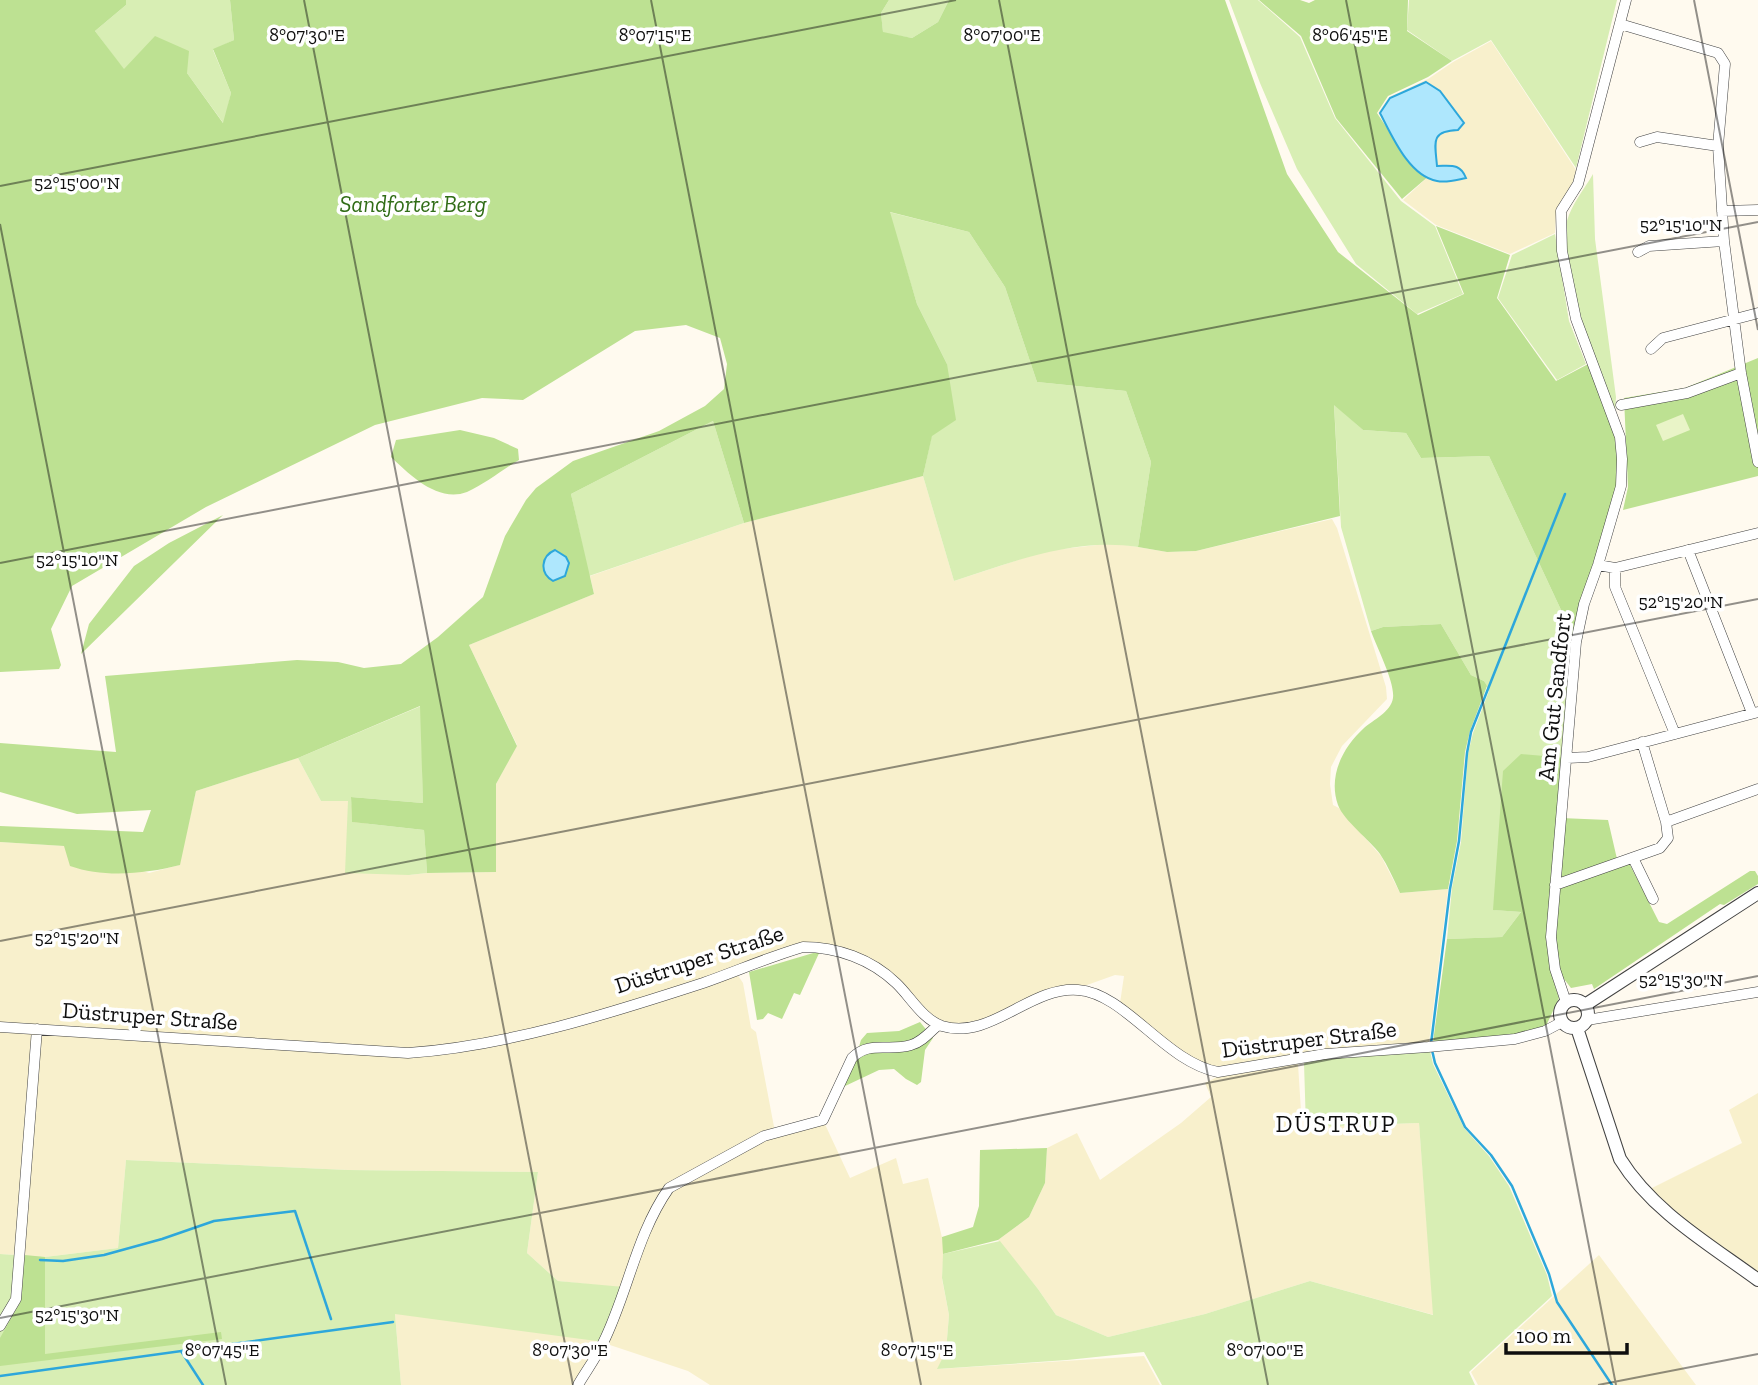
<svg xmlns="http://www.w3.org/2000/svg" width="1758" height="1385" font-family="'Zilla Slab',serif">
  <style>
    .farmland { fill: #f8f0cc }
    .green { fill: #d8eeb4 }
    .forest { fill: #bde192 }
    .pitch { fill: #e9f4c7 }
    .water { fill: #aee7fd; stroke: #2da7db; stroke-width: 2 }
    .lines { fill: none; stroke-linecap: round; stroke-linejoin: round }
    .stream { stroke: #2da7db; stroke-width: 2.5 }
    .minor-casing { stroke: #414141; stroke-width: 11 }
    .tertiary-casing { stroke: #414141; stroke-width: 14 }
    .minor { stroke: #fff; stroke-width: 10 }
    .tertiary { stroke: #fff; stroke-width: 12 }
    .ticks { fill: none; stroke: #0e0e0e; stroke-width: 2; stroke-opacity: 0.45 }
    .labels { text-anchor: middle; stroke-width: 7; stroke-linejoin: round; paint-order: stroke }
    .park-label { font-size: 23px; font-style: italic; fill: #316d17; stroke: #fff }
    .street-label { font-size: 23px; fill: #0e0e0e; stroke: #fff }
    .neighbourhood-label { font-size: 24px; letter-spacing: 2px; fill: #0e0e0e; stroke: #fff }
    .ticks-label { font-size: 18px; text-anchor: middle; fill: #0e0e0e; stroke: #fff; stroke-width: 7; stroke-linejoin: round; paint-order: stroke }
  </style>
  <rect width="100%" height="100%" fill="#fffaef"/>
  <path class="farmland" d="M1491,41L1576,170L1573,182L1556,210L1555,233L1510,254L1436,225L1403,200L1431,174L1391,133L1378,113L1389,97L1428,79L1453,62Z
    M923,476L954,581L1045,551L1114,543L1167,552L1196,551L1332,519L1337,528L1386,687L1387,699L1342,746L1331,767L1330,784L1333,805L1339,808L1381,856L1400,893L1448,889L1429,1042L1297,1054L1232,1067L1205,1065L1188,1056L1120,1003L1124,976L1115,975L1087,985L1058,987L982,1020L954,1024L940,1020L929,1012L896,977L821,943L735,971L743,983L751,1028L756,1032L775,1132L823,1120L850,1178L896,1158L903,1184L928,1178L944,1246L942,1279L949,1315L946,1351L938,1369L1144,1356L1160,1385H710L688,1371L604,1343L578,1385H401L395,1314L624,1288L558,1281L527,1253L538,1172L348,1170L126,1160L118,1248L45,1257L0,1254V842L65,846L149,873L179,865L196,791L298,758L321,801H348L409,875L427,873L496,872V784L517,745L469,645L594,594L590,576L744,523Z
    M1294,1062L1298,1064L1302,1127L1419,1123L1434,1315L1310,1281L1205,1314L1108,1337L1056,1315L1038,1289L998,1240L1029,1217L1045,1183L1047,1148L1077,1133L1100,1180L1181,1123L1211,1097L1205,1083L1219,1076Z
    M1758,1093V1280L1644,1192L1742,1143L1729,1110Z
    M1599,1255L1696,1385H1478L1471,1372Z"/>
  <path class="green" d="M126,0H230L234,40L213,50L231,93L224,124L187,73L124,70L95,31L126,5Z
    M889,0H949L938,22L912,38L883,33L881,13Z
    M1229,0H1258L1300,37L1335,118L1401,201L1435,226L1463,294L1417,314L1356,264L1297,169L1260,83Z
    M1409,0H1617L1576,168L1491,40L1452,61L1407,30Z
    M1593,174L1595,239L1616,397L1615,412C1599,367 1556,266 1567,221C1571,205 1585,188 1593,174Z
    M889,212L969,232L1005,287L1037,382L1126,391L1151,462L1138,547C1074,537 1013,562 954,581L923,476L947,364L917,304Z
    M1555,234L1569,321L1586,364L1557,380L1498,298L1512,255Z
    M1334,404L1363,430L1406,433L1421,458L1489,456L1576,642L1567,758L1494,910L1521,912L1502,937L1447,939L1452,888L1461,842L1468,754L1473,733L1489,691L1484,681L1471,675L1441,624L1383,627L1371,631L1341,527Z
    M713,421L744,523L589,576L571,494Z
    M421,706L423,803L351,797L352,822L424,830L427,873L409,875L345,873L348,801H321L298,758Z
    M1430,1051L1433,1064L1464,1128L1489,1156L1509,1186L1547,1275L1552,1296L1469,1372L1475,1385H1162L1144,1352L1067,1360L937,1369L946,1351L949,1315L942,1278L943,1254L1000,1241L1038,1289L1056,1315L1108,1337L1205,1314L1310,1281L1433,1315L1419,1123L1306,1127L1304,1063L1307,1060Z
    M126,1160L348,1170L538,1172L527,1253L558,1281L624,1287L604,1342L395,1314L401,1385H0V1254L45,1257L118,1248Z"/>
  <path class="forest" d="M0,0H126V5L95,31L124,69L155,36L189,51L187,73L223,123L231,93L213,49L234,40L230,0H889L881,13L883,32L912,38L938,22L949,0H1225L1287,174L1338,252L1418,315L1464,294L1436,226L1510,255L1497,298L1556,381L1592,362L1620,437L1621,486L1576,642L1489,456L1421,458L1406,433L1363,430L1334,405L1340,516L1196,551L1167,552L1138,547L1151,462L1126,391L1037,382L1005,287L969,232L890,212L917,304L947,364L956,420L932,436L923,476L744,523L713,421L571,494L594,594L469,645L517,746L496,784V872L427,873L424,830L352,822L351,797L423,803L420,706L298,758L196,791L180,865C145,874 104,878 70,866L64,846L0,842V826L143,832L151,810L77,814L0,792V743L116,752L105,676L297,660L338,662L364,668L401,664L438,637L483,597L505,536L526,500L536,488L573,461L659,431L705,406L724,389L727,364L720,338L686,325L635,331L523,400L482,398L375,425L206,507L72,586L51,629L61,665L59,669L0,672Z
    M1259,0H1300L1309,3L1315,0H1408L1407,31L1452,61L1428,77L1388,96L1377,113L1391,134L1430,175L1402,199L1336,118L1301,36Z
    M1758,358V476L1623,510L1628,487L1624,398L1685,388Z
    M460,430L494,438L518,449L519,460C502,470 485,484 467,492C438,503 410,475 391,457L396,440Z
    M223,515L81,654L89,624L134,566L169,543Z
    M1441,624L1471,675L1484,681L1487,686L1470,731L1465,752L1457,841L1448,889L1400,893C1394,880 1388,866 1380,854C1370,840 1344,821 1338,805C1328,777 1342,748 1364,728C1373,720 1391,712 1393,698C1395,682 1377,648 1371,631L1383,627Z
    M1521,754L1567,758L1561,818L1608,820L1617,859L1630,865L1659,922L1667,924L1750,871H1755L1758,876V884L1724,905L1720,904L1594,989L1592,984L1571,988L1564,979H1553L1559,998L1546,1026L1514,1035L1433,1042L1447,939L1502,937L1521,912L1493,910L1503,771Z
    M820,951L800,995L794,993L782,1019L768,1013L763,1019L757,1020L749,972Z
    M920,1022L933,1038L925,1050L921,1082L917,1085L906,1079L894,1069L879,1070L843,1087L854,1063L861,1040L867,1033L899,1031Z
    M1047,1148L1045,1183L1029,1217L998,1240L943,1254L942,1237L973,1227L979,1206L980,1150Z
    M25,1255L45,1257V1354L221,1332L222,1339L0,1366V1338L21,1301Z"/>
  <path class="pitch" d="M1683,414L1690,430L1663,441L1656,425Z"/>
  <path class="water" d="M1426,82L1440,91L1464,123L1458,130C1430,131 1435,142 1437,166C1451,166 1460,163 1466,178C1456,180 1447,183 1437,181C1409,176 1392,136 1380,113L1390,98Z
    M555,550L566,557L569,563L565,576L553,581C539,573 541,556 555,550Z"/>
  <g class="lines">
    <path class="stream" d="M1431,1044L1450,889L1459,841L1467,753L1471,732L1565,494
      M1432,1050L1435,1063L1465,1127L1491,1155L1512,1186L1549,1274L1557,1302L1612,1385
      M40,1260L63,1261L104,1255L162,1239L214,1221L295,1211L331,1319
      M181,1351L203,1385
      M0,1376L393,1322"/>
    <defs>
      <path id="minor" d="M1620,24L1718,53L1725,64L1718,146L1724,241L1741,373L1758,462
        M1640,142L1657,137L1718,146
        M1722,211L1758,210
        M1638,252L1649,246L1724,241
        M1651,349L1663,338L1758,313
        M1621,405L1687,393L1741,373
        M1688,550L1752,713
        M1598,565L1615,568L1758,533
        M1615,568V587L1675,734
        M1567,758L1588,757L1758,712
        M1666,822L1758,789
        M1633,858L1653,899
        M1555,885L1660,848L1668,838L1666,822L1642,742
        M1566,1002L1555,969L1551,937L1576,642L1584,604L1598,565L1621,486L1622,459L1620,437L1576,319L1562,251L1561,211L1578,184L1626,0
        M1587,1020L1758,992
        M0,1027L408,1053C507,1046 608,1014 703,983C737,971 769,957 803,947C837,947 871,959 896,983C910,996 922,1019 942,1026C990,1041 1030,986 1078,990C1125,993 1165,1062 1218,1072L1325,1054L1428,1047L1515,1039L1545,1031L1562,1022
        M0,1326L16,1299L37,1029
        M578,1385C586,1371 596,1358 603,1343C628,1293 636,1235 669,1188L764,1136L823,1120L852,1058C869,1040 889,1052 911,1045C922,1042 930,1032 938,1025"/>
      <path id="tertiary" d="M1560 1014a14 14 0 1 1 28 0a14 14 0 1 1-28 0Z
        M1585,1005L1758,893
        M1577,1028L1620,1159C1652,1211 1709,1244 1758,1280"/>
    </defs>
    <use href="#minor" class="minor-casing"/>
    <use href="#tertiary" class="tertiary-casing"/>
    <use href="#minor" class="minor"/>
    <use href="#tertiary" class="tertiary"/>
  </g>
  <path class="ticks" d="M304,0L573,1385M651,0L921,1385M999,0L1268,1385M1346,0L1616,1385M1694,0L1758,330M0,186L956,0M0,224L226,1385M0,563L1758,222M0,941L1758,599M0,1318L1758,976M1598,1385L1758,1354"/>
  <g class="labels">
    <g class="park-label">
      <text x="413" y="212">Sandforter Berg</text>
    </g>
    <g class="street-label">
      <text transform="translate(1554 697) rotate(-84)" y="8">Am Gut Sandfort</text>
      <text transform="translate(699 959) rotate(-18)" y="8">Düstruper Straße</text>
      <text transform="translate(150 1016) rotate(4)" y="8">Düstruper Straße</text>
      <text transform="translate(1309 1039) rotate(-7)" y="8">Düstruper Straße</text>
    </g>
    <g class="neighbourhood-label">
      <text x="1336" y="1132">DÜSTRUP</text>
    </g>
  </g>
  <g class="ticks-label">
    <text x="307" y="41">8°07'30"E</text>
    <text x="655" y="41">8°07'15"E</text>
    <text x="1002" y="41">8°07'00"E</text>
    <text x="1350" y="41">8°06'45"E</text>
    <text x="77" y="189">52°15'00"N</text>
    <text x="1681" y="231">52°15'10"N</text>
    <text x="77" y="566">52°15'10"N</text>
    <text x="1681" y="608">52°15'20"N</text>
    <text x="77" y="944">52°15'20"N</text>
    <text x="1681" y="986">52°15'30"N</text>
    <text x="77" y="1321">52°15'30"N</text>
    <text x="222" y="1356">8°07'45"E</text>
    <text x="570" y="1356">8°07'30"E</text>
    <text x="917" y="1356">8°07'15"E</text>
    <text x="1265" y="1356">8°07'00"E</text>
  </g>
  <path d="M1506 1343v10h121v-10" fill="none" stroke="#0e0e0e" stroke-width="3.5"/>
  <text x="1516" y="1343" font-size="21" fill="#0e0e0e" stroke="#ffffff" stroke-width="5" paint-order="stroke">100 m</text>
</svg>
